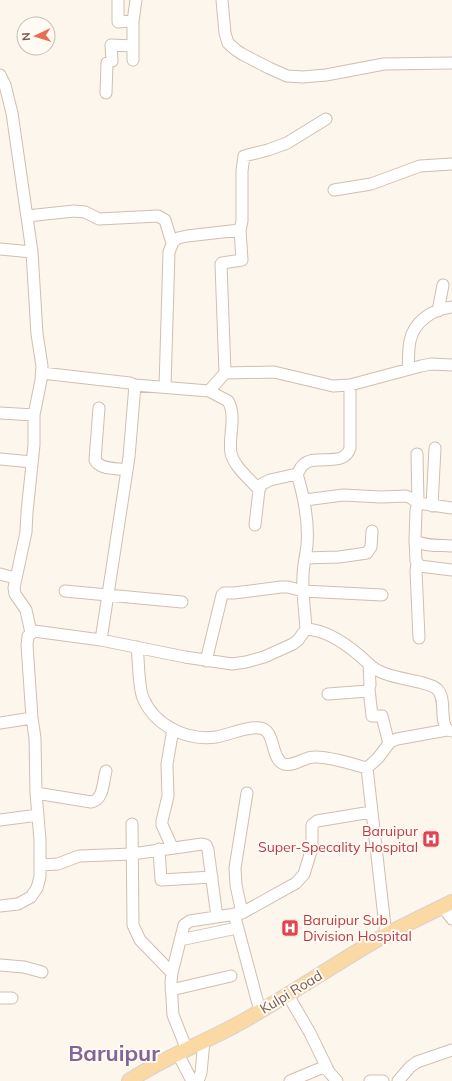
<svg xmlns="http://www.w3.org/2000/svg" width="452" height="1081" font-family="Mulish,sans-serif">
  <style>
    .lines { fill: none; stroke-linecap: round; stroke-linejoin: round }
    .minor-casing { stroke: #d1beb0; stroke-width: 13 }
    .major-casing { stroke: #dad1cd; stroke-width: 16 }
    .minor { stroke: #fff; stroke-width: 11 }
    .major { stroke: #fbd9a5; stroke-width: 14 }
    .labels { text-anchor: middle; stroke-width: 4; stroke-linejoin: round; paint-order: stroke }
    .health-label { font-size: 14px; fill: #be3a42; stroke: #fffaf3; text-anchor: end }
    .street-label { font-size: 14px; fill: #7a5c4d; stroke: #fffaf3 }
    .town-label { font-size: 22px; font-weight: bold; fill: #846695; stroke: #fffaf3 }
  </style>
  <rect width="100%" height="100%" fill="#fdf6ec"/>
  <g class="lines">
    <defs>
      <path id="minor" d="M118,0V22L133,21
        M222,0L225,33L228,43L236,50L242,54L269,68L287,76L303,77L326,75L384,64L452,63
        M133,60V21L136,0
        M0,75L5,85L12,113L32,252L37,334L42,366L41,380L34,415V445L27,512L26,532L14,588L15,594L26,610L31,633
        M106,93L107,63L112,61L111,45L133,46
        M334,190L371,184L420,166L452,164
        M27,216L74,211L85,212L99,219L158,216L165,220L172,243
        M0,249L32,252
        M438,311L443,285
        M408,369C409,360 408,350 410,341C414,321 433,309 452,307
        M42,373L130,383L135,385L209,391L228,401C237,416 228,437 231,453C234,467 250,479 259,490
        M225,373L221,264L222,263L242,260L240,230
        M165,387L169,252L173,242L178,238L187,236L240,230L242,221V171L244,156L268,150L287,143L326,119
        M209,391L225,373L274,372L333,386L350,385L421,366L431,364L452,365
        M99,408L95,460C100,470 117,468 127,470
        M0,413L34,415
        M417,454L418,503L416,510L415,540C424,547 441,545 452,546
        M0,459L32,462
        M305,500L343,495L381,497L406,496L411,498L418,503L452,508
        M432,506L435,448
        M255,525L259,490L262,484L270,480L297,474
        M415,540L416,561L420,566L452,570
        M305,558L339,557L367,553L371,547L372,531
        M417,564L416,571L419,638
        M0,574L15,578
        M65,591L182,602
        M306,629C305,611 302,594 303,576C303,566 306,555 307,545C309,521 304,497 297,474C299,472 300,468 302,466C314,452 344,469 350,448V385
        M101,640L129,457L135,385
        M137,647C139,662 138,685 143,698C155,726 187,741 216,737C229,735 247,726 260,728C276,730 270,759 284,764C294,767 304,757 314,757C329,756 352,764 367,768
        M206,661L222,595L224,593H234L281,587H288L303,591L382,595
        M369,689L372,716H382L389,744
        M328,694L368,691L370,685L369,664
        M0,723L32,718
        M367,768L386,935
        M367,768L378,758L390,742L397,739L447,730
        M36,793L91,802C104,800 103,781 106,771
        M0,820L38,815
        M132,824L133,925L140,940L172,973
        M172,847L162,825V821L168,796L167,764L173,729
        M159,849L161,880L212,877
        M41,865L58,864L79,856L132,854L202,844L206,845L208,850L217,917
        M0,906L18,904L31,897L37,888L40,877V840L36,793L35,738L32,718L27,645L28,636L34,631L101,640L185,657L232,664L246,662L264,657L293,644L298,640L306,629C326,630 345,643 360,656C366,661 372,668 379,671C393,679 428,681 437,689C447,699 439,718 447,730L452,731
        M443,907L452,919
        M242,913L236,885L235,868L247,793
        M234,914L260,1011
        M180,940L237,928
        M0,965L24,967L42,972
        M171,990L231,976
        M288,995L310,1033L329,1072L337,1081
        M0,998H12
        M187,1050L173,1015L171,982L172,973L184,925L190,921L242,913L296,883L304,874L312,848V825L317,821L371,812
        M178,1054L192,1081
        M198,1081L201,1073L204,1041
        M290,1081L326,1066
        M370,1081H383
        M398,1081L410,1067L417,1062L452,1050"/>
      <path id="major" d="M129,1081C163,1058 201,1044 236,1025C282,1000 324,971 368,945C395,929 424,916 452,902"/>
    </defs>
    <use href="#minor" class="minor-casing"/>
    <use href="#major" class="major-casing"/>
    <use href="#minor" class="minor"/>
    <use href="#major" class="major"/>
  </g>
  <defs>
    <symbol id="hospital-square" viewBox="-11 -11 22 22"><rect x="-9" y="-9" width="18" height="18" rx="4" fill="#e0444e" stroke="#fffaf3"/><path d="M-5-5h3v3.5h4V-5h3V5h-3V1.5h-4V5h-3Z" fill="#fff"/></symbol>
  </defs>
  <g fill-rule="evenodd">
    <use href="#hospital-square" x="421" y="829" width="20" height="20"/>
    <use href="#hospital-square" x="280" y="918" width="20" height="20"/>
  </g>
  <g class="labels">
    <g class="health-label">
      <text x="418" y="836">Baruipur<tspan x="418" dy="16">Super-Specality Hospital</tspan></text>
      <text x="303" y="925" text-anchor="start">Baruipur Sub<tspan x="303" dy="16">Division Hospital</tspan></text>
    </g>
    <g class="street-label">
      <text transform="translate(291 992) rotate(-31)" y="5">Kulpi Road</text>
    </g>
    <g class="town-label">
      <text x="114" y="1061">Baruipur</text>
    </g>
  </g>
  <g transform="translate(36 36) rotate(266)"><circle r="19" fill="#fffaf3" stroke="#cabbb1"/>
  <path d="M0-3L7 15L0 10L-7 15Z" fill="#e76f51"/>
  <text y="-6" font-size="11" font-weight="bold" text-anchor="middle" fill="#7a5c4d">N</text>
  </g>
</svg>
